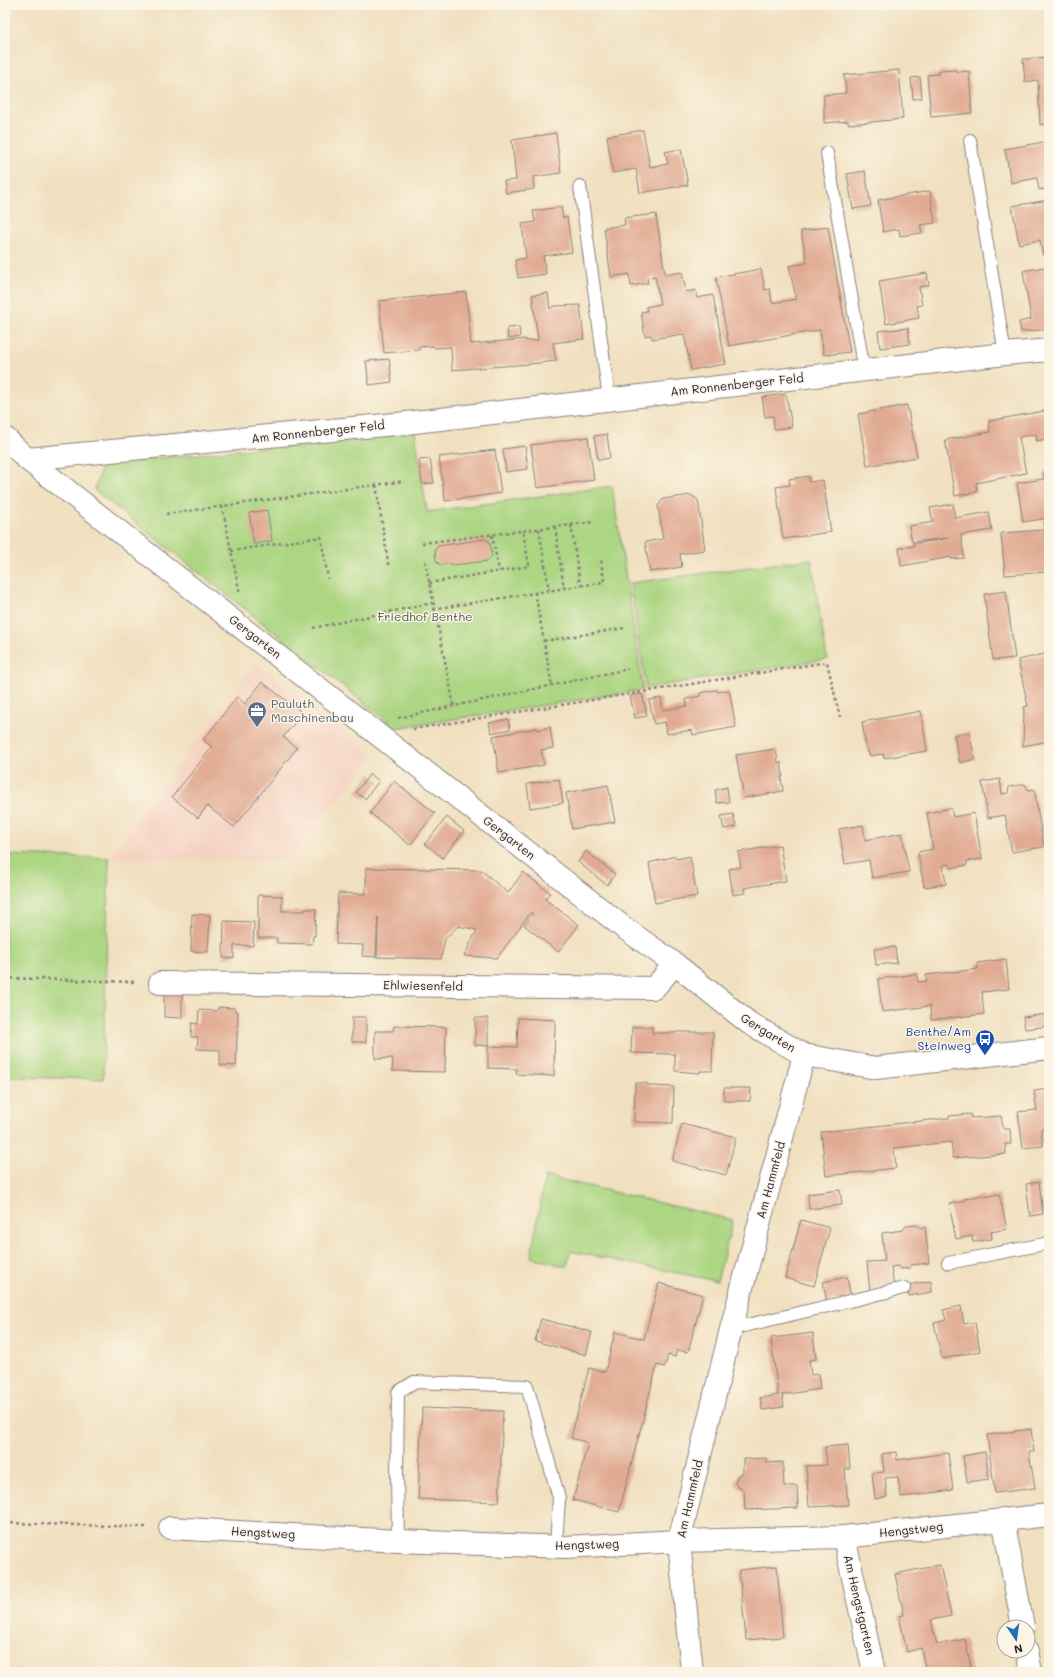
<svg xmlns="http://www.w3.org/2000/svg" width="1054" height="1677" font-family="Mali,sans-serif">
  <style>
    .built { fill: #f5d2c2 }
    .green { fill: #acd682; stroke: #677c5e }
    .building { fill: #e1ab93 }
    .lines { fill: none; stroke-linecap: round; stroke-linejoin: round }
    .service-casing { stroke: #89817d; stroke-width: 14 }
    .minor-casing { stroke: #89817d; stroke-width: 24 }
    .tertiary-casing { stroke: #89817d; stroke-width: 24 }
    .path { stroke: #89817d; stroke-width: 2.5; stroke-dasharray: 3 3; stroke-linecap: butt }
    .service { stroke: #fff; stroke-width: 12 }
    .minor { stroke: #fff; stroke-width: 22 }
    .tertiary { stroke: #fff; stroke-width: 22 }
    .labels { text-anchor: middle; stroke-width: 3; stroke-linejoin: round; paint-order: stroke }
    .street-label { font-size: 12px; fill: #22223b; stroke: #fcf5e5 }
    .park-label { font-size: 12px; fill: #4b5850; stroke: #fcf5e5 }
    .service-label { font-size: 12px; fill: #4e5e75; stroke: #fcf5e5; text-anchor: start }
    .transit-label { font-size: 12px; fill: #164399; stroke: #fcf5e5; text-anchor: end }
  </style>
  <rect width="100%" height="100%" fill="#fcf5e5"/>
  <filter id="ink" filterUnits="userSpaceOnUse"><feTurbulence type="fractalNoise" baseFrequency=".025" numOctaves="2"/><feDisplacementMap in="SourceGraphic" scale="8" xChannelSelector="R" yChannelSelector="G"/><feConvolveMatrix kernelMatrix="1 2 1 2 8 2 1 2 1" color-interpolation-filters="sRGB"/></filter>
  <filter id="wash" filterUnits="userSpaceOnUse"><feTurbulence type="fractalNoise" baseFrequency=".012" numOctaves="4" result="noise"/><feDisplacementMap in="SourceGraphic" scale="16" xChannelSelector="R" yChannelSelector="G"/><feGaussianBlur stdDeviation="0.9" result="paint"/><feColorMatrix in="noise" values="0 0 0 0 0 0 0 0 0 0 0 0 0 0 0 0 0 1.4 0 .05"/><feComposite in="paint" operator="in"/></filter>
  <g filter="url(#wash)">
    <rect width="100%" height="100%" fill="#f0e0bf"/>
    <path class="built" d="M256,663L373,755L288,861L109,858Z"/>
    <path class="green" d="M415,432L427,512L612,486L643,690L396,728L94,490L103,464Z
      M811,559L827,659L646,688L630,583Z
      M5,855L109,858L103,1079L5,1077Z
      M545,1176L733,1220L717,1281L570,1251L567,1267L531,1257Z"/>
    <g id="blocks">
      <path class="building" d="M1049,57V123L1040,125L1038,80L1025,82L1023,59Z
        M899,70L903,119L848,124V121L824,123V95L846,93L844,75Z
        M956,70V72L969,71L972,113L931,117L927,75L939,74V71Z
        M920,77L922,98L913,99L911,78Z
        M643,130L650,167L668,164L665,152L681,149L688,185L640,193L636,169L613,173L607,136Z
        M556,133L561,173L533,177L534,189L506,193L504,181L516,180L512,140Z
        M1049,141V188L1039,190L1037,178L1011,183L1005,149Z
        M865,171L871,206L853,209L847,174Z
        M930,191L935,223L920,225L922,233L900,236L899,229L883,232L878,200Z
        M1049,200V254L1043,255L1040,240L1019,244L1012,206Z
        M561,207L563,218L567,217L572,252L543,256L546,274L518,278L515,260L526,258L522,224L535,222L533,211Z
        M656,214L665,275L682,272L686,292L696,290L697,298L713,295L726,364L691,370L684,334L652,339L651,335L645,336L641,312L647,311L646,307L660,304L655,276L647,278L648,283L631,286L629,274L611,277L604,228L625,225L624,218Z
        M828,227L850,352L824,355L820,330L729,346L716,277L761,269L765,290L770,289L772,303L796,299L789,266L807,263L801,231Z
        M1049,266V329L1021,332L1019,322L1031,319L1023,271Z
        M927,273L929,285L919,287L922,305L917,306L919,318L886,324L879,281Z
        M466,292L471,344L526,339V341L538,340L532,295L548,293L550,309L554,306L580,305L584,339L553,343L556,361L530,364L452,370L451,347L435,348L434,346L419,347V350L384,353L379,301Z
        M519,327L520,337L508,339L507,328Z
        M908,328L910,344L880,348L878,331Z
        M389,359L392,382L369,385L366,361Z
        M786,394L792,427L774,429L773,416L765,417L762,397Z
        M907,405L917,457L867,466L858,414Z
        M1049,410V438L1037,441L1036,434L1019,437L1026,473L976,483L977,492L955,496L945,440L990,432L989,421Z
        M607,434L610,458L598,460L594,436Z
        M588,437L594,480L537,488L531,445Z
        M525,446L528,469L506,472L503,449Z
        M495,450L501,493L445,501L439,457Z
        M430,459L434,483L422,484L419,460Z
        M1046,469H1049V518L1023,522L1017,483L1044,479L1043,474Z
        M809,476V482L823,480L831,532L783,539L776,487L790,485L789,479Z
        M691,495L698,500L705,550L680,554L682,567L650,572L645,542L663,539L658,506L663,499Z
        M953,504L955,518L989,512L992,530L961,535L964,558L951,559V557L901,566L899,548L914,546L913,544L949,538L912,542L909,526L933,522L930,508Z
        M267,510L272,541L254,544L249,513Z
        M1049,521V572L1005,575L1001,533L1044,530V522Z
        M485,539L490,542L492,556L488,561L453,565L452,564L440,565L436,561L435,550L438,546Z
        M1006,591L1015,658L993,660L984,594Z
        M1049,653V741L1023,746L1024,707L1028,706L1018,660Z
        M262,682L303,713L283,737L297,748L234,827L207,806L198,818L172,797L212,747L203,740L237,697L245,704Z
        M717,690L718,692L729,690L736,727L693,735L692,730L667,734L665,722L654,724L649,700L661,698L663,710L687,706L686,699L700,696V693Z
        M642,694L647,716L635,718L630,696Z
        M921,711L927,751L884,758L883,754L870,756L866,747L862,722Z
        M508,719L510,729L491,733L489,723Z
        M550,727L553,748L541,750L544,765L499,773L493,736L537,728V730Z
        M969,732L975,759L960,763L954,735Z
        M776,749L778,763L781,762L783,777H781L783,791L744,798L736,755Z
        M370,774L379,781L365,799L356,792Z
        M559,779L563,803L530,808L527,784Z
        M1000,779L1002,794L1008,793L1009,787L1025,784L1028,790L1034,789L1044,847L1012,852L1005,815L988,818L982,782Z
        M394,781L435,813L410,845L370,813Z
        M608,785L615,822L572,829L566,793Z
        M727,787L729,802L717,803L715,790Z
        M951,808L953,817L974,813L982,859L967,861V865L951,868L950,864L943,865L946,884L924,887L918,852L933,849L927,813Z
        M733,814L736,827L724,829L721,816Z
        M447,817L464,831L443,858L425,844Z
        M863,825L865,840L902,833L909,872L872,878L869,860L845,864L839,829Z
        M780,845L786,881L744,888L745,893L733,895L729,869L741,867L738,852Z
        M586,851L615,874L607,885L578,862Z
        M675,856L676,859L690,856L697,896L655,903L649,863Z
        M366,868L481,870L508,893L523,872L550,893L545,899L579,925L558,952L524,925L533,914L531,912L497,958L464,956L477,930L458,926L445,939L441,959L377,957L378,917L376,957L362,956L363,945L336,944L337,913L338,893L366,894Z
        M258,895L282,896V911H305V909H316L315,936H313L312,944L277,943V938H258Z
        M192,914L210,915L208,952L191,951Z
        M224,921L254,922L253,946L234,945V958H223Z
        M895,947L897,963L876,965L874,949Z
        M1006,959L1009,989L982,992L984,1014L931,1020L930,1006L882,1012L878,979L917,974L918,982L927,981L926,975L978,969L977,963Z
        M164,992H182V1018L164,1017Z
        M219,1007L234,1008L236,1012H238L236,1066L220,1065V1050L197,1049L198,1037H191L192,1023L198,1024L199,1010L216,1011Z
        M1048,1014L1049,1026L1025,1029L1023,1017Z
        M352,1017H366V1042H352Z
        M475,1018H488V1046L517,1047L518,1018L555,1020L554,1076L516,1074L517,1069L488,1068V1046L475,1045Z
        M394,1026L446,1027L445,1072L392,1071L393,1058L375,1059V1031H393Z
        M632,1027H652V1033H675V1032H713L712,1071H700V1073L675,1071V1054L631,1053Z
        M635,1083H645L652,1086L674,1087L673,1123L634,1122Z
        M724,1088H751L750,1101H724Z
        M1049,1089V1128L1041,1129L1043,1146L1023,1148L1018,1112L1037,1110L1034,1091Z
        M971,1114V1118L1001,1116L1003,1129H1010L1011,1144H1005L1006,1154L953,1158L951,1142L894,1148L896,1168L826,1176L821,1132L949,1118V1116Z
        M682,1124L736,1137L726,1175L672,1161Z
        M1039,1182L1043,1214L1030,1216L1026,1184Z
        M840,1190L842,1205L809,1209L808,1194Z
        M999,1194L1007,1229L991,1232L992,1239L973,1242L972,1236L956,1239L949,1204L965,1201L964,1199L983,1195L984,1197Z
        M801,1220L830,1228L814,1286L785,1278Z
        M917,1225L921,1228L925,1227L929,1263L912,1265L909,1268L901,1269L897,1266L891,1267L894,1288L870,1292L867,1262L885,1261L882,1233L903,1230L906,1226Z
        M847,1277L851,1297L827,1303L823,1282Z
        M931,1281L932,1292L909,1296L907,1285Z
        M659,1283L703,1295L688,1352L677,1350L675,1357L668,1355L665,1367L657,1365L619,1512L573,1500L588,1443L571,1438L589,1368L605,1372L615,1332L644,1339Z
        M961,1306L964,1324L975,1322L980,1351L942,1359L934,1323L946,1320L943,1310Z
        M541,1319L592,1332L586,1355L535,1341Z
        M813,1333L816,1359L809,1360L811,1375L818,1374L820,1389L782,1395L784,1407L762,1410L760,1398L778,1395L771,1338Z
        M422,1408L503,1411L499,1502L418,1499Z
        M1031,1429L1034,1452H1029L1035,1488L995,1493L987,1435Z
        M848,1445L850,1469H845L848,1505L809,1507L806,1466L827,1465L825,1447Z
        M896,1452L897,1460L948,1453L953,1490L901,1497L898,1477L885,1478L887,1497L875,1499L872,1473L884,1472L882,1454Z
        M985,1452L989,1479L967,1482L963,1456Z
        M766,1458V1463L783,1462L784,1486H797L798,1508L745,1510L744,1490L739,1488L735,1483L738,1475L743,1473V1459Z
        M940,1565L951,1616L931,1620L937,1645L965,1639L972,1672H926L921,1648L907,1652L899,1616L904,1615L895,1574Z
        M777,1566L783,1637L746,1640L739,1570Z"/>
    </g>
  </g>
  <g filter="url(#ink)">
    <use href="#blocks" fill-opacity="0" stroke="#89817d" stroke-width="1"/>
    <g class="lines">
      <defs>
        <path id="service" d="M970,140L1005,354
          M827,153L864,371
          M580,186L609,399
          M948,1263L1049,1243
          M731,1329L904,1288
          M398,1541L397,1475L398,1392L414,1382L527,1386L559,1498L556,1546"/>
        <path id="minor" d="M27,459L406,423L1005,354L1049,350
          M160,983L654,988L675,964
          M1003,1519L1023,1627
          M170,1528L398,1541L565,1547L679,1541L844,1537L1049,1515
          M844,1537L874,1672
          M1027,1651L1031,1672
          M692,1672L679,1541L731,1329L804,1055"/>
        <path id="tertiary" d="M5,438L27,459L623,927L675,964L749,1023L804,1055L876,1068L1049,1048"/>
      </defs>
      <use href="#service" class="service-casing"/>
      <use href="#minor" class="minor-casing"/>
      <use href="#tertiary" class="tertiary-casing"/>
      <path class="path" d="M376,485L389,568
        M222,506L240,594
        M166,514L404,481
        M571,525L580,585
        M555,527L564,588
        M539,529L549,590
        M492,535L499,571
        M422,543L594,522
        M231,551L321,537L328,579
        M425,561L454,706
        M429,583L529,566L523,531
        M535,592L552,686
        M433,609L604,582L601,559
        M313,628L432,603
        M544,641L625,628
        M398,718L628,669
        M413,729L827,662L840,717
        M5,978L136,982
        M5,1523L146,1527"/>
      <use href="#service" class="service"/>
      <use href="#minor" class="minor"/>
      <use href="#tertiary" class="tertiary"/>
    </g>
  </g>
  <defs>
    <symbol id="office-pin" viewBox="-11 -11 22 30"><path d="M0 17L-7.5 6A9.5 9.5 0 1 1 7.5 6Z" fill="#5c6f8a" stroke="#fcf5e5"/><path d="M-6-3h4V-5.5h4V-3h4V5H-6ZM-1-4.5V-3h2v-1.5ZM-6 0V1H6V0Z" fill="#fff"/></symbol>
    <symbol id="bus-pin" viewBox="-11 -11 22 30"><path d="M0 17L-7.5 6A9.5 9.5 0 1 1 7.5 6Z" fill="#1a4fb4" stroke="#fcf5e5"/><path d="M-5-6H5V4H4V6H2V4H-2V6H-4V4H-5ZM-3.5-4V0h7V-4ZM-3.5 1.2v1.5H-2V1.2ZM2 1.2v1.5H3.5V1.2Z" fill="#fff"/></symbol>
  </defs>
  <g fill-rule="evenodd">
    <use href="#office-pin" x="246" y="700" width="22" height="30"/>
    <use href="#bus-pin" x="974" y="1028" width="22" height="30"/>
  </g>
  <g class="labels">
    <g class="street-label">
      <text transform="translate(737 385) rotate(-6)" y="4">Am Ronnenberger Feld</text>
      <text transform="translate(318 432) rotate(-6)" y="4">Am Ronnenberger Feld</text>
      <text transform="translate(255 637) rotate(38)" y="4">Gergarten</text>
      <text transform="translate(509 838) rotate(38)" y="4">Gergarten</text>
      <text transform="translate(423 986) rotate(1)" y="4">Ehlwiesenfeld</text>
      <text transform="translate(768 1033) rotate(32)" y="4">Gergarten</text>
      <text transform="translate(771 1180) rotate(-75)" y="4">Am Hammfeld</text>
      <text transform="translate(690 1499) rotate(-77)" y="4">Am Hammfeld</text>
      <text transform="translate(911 1530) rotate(-6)" y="4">Hengstweg</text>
      <text transform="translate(263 1533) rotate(3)" y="4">Hengstweg</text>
      <text transform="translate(587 1545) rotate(-2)" y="4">Hengstweg</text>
      <text transform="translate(859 1605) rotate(77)" y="4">Am Hengstgarten</text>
    </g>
    <g class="park-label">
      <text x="425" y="621">Friedhof Benthe</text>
    </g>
    <g class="service-label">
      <text x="271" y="708">Pauluth<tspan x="271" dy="14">Maschinenbau</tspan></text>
    </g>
    <g class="transit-label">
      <text x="971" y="1036">Benthe/Am<tspan x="971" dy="14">Steinweg</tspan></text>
    </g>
  </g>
  <rect width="1054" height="1677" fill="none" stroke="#fcf5e5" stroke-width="20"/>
  <g transform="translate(1016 1639) rotate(167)"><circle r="19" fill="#fcf5e5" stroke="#a5a1a1"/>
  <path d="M0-3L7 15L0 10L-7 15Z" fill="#1f6fb2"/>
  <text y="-6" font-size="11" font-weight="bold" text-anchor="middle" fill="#22223b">N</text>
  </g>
</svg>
